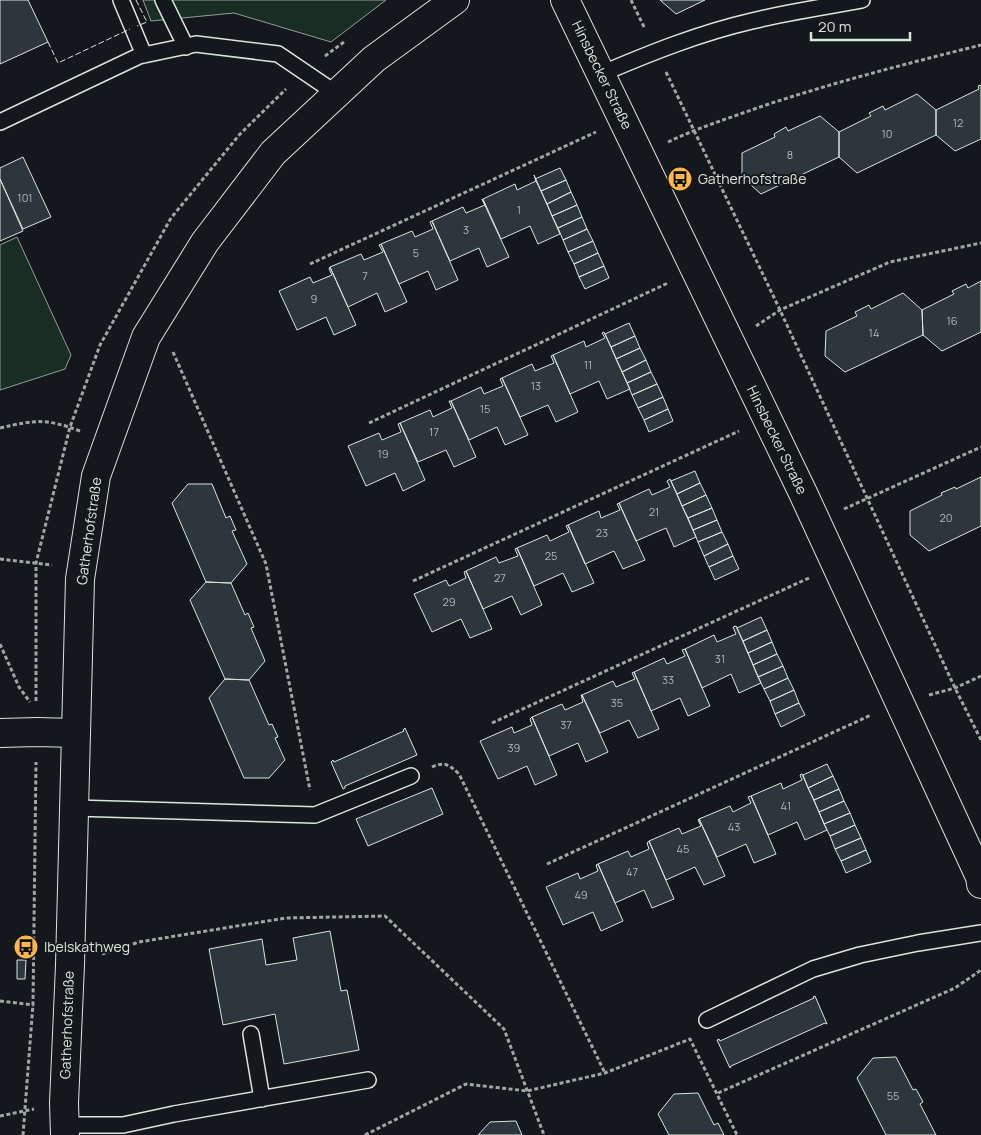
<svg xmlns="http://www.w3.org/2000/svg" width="981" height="1135" font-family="Manrope,sans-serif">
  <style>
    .green { fill: #1a2d24; stroke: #939e99 }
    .building { fill: #2c363c; stroke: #d8e6dc }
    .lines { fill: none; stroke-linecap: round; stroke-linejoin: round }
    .lane-casing { stroke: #d8e6dc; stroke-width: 18 }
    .street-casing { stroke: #d8e6dc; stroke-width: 30 }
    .path { stroke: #9da8a2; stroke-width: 3; stroke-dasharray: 4 2.5; stroke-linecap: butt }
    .lane { stroke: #14181c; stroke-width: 15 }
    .street { stroke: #14181c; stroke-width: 28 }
    .fence { stroke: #d8e6dc; stroke-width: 1; stroke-dasharray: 6 2.5; stroke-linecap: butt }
    .labels { text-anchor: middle; stroke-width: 4; stroke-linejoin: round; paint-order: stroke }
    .number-label { font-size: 11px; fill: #adbab4 }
    .street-label { font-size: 14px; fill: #d8e6dc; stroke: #14181c }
    .poi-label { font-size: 14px; fill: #d8e6dc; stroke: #14181c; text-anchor: start }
  </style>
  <rect width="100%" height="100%" fill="#14181c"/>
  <path class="green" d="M143,0H386L331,42L234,13L151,21Z
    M17,237L71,355L65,369L0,390V245Z"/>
  <path class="building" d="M0,0H28L48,42L0,64Z
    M660,0H705L676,14Z
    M981,85V139L955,151L936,135V110L979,89L978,86Z
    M917,94L936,110V135L857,173L839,157V132L871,116L869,113L883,106L885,110Z
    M820,116L839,132V157L761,194L742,177V153L775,137L774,134L786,127L788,131Z
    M23,157L51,217L23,229L0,179V168Z
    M560,168L566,180L541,191L535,179Z
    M534,175L560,234L538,244L530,226L501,239L483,199L515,184L517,190L536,181Z
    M0,179L23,231L0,241Z
    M566,180L571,192L547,204L541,191Z
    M571,192L577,205L552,216L547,204Z
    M482,199L509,257L487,267L479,248L450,261L432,221L463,207L466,213L485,205Z
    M577,205L582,217L558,228L552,216Z
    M582,217L587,229L563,240L558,228Z
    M432,221L458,280L436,290L428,271L399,284L381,244L412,231L415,237L433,229L430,222Z
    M587,229L593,241L568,252L563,240Z
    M593,241L598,253L574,264L568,252Z
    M381,244L407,302L385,312L377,293L348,307L330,267L361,254L364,260L383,252L379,245Z
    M598,253L604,266L579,277L574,264Z
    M604,266L609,278L585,289L579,277Z
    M330,267L356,325L334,335L326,317L297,330L279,291L310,277L313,283L332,275L329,269Z
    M981,281V332L942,351L923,335L922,310L954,294L952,291L966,284L968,288Z
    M903,293L922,310L923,335L845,372L825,356L826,331L857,316L855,312L869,305L871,309Z
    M629,323L635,336L611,347L605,334Z
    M604,332L630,389L607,399L599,381L570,394L553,355L584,341L586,347L605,338L602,333Z
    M635,336L640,348L616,359L611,347Z
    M640,348L646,360L622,372L616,359Z
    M553,355L578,412L556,422L548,405L520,417L502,378L532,364L535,371L554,363L551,356Z
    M646,360L651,372L627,383L622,372Z
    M651,372L657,384L632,395L627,383Z
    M502,378L528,435L505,445L497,427L469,440L451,401L481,387L484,394L503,386L500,379Z
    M657,384L663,397L638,408L632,395Z
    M663,397L668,409L644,420L638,408Z
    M449,401H451L476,457L454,467L446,450L418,462L400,423L430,410L433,417L452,408Z
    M668,409L673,421L649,432L644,420Z
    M400,423L425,480L403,491L395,473L366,486L348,446L379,433L382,440L401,432L398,424Z
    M695,471L700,483L677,494L671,481Z
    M981,477V526L929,551L910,535V511L942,495L941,493L955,487L956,489Z
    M670,479L696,537L674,547L666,528L636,541L619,503L649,489L652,495L670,487L667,481Z
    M700,483L706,495L682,506L677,494Z
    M188,484H212L226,518L230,516L236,530L232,531L247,564L231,583L206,582L172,503Z
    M706,495L712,508L688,518L682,506Z
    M619,503L645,560L623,569L614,551L585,564L568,525L599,511L601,518L620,510L617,504Z
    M712,508L717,520L693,530L688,518Z
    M717,520L722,532L698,542L693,530Z
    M568,525L594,583L572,592L563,573L534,586L517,548L547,535L550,541L569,532L566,526Z
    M722,532L728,544L704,556L698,542Z
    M728,544L733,556L709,567L704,556Z
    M517,548L542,605L521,615L512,596L483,609L466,571L496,557L499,563L518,556L515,549Z
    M733,556L739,569L715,580L709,567Z
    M466,571L492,629L470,638L461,619L432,632L414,594L446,580L449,586L466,578L464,572Z
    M206,582L231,583L245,615L248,613L254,627L251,628L265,661L249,680L225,679L190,600Z
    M761,617L767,630L743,641L737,628Z
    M736,626L761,683L739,693L731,674L702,688L685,649L714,635L717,642L736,634L733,627Z
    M767,630L772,642L748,653L743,641Z
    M772,642L777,654L753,665L748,653Z
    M685,649L710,706L688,716L680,698L651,711L634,672L664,658L667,664L685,656L682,650Z
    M777,654L783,666L758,677L753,665Z
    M783,666L788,678L764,689L758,677Z
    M634,672L659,729L638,738L629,720L600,733L582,695L613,681L616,687L635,679L632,673Z
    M788,678L794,690L770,701L764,689Z
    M225,679L249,680L269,725L272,724L278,737L275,738L285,760L269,778H244L209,698Z
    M794,690L799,703L775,714L770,701Z
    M581,695H582L608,752L586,762L578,743L549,756L532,717L562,704L565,710L583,702Z
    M799,703L805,715L781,727L775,714Z
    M532,717L557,775L535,785L527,766L498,779L480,741L512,727L514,733L532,725L530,719Z
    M405,728L417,755L345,786V788L343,789L331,762L333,760L334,762L404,731L403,730Z
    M827,764L833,776L808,788L803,775Z
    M802,774L827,830L805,840L797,822L768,835L751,796L781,783L783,789L802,780L800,775Z
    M833,776L839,789L814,800L808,788Z
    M432,788L443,814L368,846L356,819Z
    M839,789L844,801L819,812L814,800Z
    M751,796L776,854L754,863L746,844L717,857L699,819L730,806L733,812L751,803L748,797Z
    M844,801L850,813L824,824L819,812Z
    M850,813L855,825L830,836L824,824Z
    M699,819L725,876L704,885L695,867L666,880L649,841L679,828L682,834L701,826L698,820Z
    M855,825L861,838L835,849L830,836Z
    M861,838L866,850L841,861L835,849Z
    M649,841L674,899L652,908L644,890L615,903L598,864L628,851L631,857L649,849L647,843Z
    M866,850L871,862L846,873L841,861Z
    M598,864L623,921L601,931L593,912L563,925L546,887L578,873L580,879L598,871L596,865Z
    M330,931L341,991L347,990L359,1050L284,1064L275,1014L223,1025L209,949L262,939L266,965L297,960L293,938Z
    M17,960H26L25,979H17Z
    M815,996L827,1024L825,1023L731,1066L730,1068L717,1040L719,1039L720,1041L814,998L813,997Z
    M896,1057L913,1090L916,1089L923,1102L920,1104L936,1135H886L857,1078L873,1058Z
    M698,1093L714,1125L718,1123L724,1135H669L658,1114L674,1094Z
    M516,1121L522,1135H478L490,1122Z"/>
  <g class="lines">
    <defs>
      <path id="lane" d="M121,0L144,55
        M163,0L186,47
        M601,74C650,53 700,33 752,21C788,12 825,7 862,0
        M0,122L139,56L196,44L278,54L337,94
        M74,808L315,815L411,776
        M707,1020L813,969L860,955L918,943L981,933
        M251,1034L262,1099
        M65,1125H123L174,1114L368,1080"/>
      <path id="street" d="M565,0L803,493L980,877L981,884
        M0,733L37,732L75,733
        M65,1135L64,1103L70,965L80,579L96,476L146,337L205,242L273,153L374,59L455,0"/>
    </defs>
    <use href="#lane" class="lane-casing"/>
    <use href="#street" class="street-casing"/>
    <path class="path" d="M631,0L645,29
      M325,56L344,42
      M666,72L780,310L955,688L981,740
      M668,142C697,128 727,119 757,108C831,83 905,64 981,45
      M310,264L596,132
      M756,326L780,310L890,262L981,243
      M173,352L266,564L310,790
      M369,423L668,283
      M0,428C35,420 45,418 80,431
      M844,509L981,447
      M0,559L52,565
      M413,581L739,431
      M0,644L19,687L30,702
      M929,695L955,688L981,676
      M36,701V563L70,427L100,345L171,218L240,134L286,89
      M492,723L809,578
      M432,767C445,761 449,765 459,774L605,1073
      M547,864L871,715
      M102,954L139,942L286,918L385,916L504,1029L544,1135
      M0,1001L34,1005
      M718,1093L955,988L981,970
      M0,1116L34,1109
      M23,1135L33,1004L36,762
      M365,1135L466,1084L527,1091L605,1073L690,1039L737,1135"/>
    <use href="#lane" class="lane"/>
    <use href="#street" class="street"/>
    <path class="fence" d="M136,0L147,22L137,26
      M48,42L58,63L130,29"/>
  </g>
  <defs>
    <symbol id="bus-disc" viewBox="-11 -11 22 22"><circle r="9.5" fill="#ffb74d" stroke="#14181c"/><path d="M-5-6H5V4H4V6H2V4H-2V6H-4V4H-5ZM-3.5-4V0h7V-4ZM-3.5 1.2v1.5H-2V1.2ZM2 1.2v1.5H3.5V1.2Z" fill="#111"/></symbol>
  </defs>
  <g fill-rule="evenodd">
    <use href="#bus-disc" x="666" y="165" width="28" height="28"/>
    <use href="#bus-disc" x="12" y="933" width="28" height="28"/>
  </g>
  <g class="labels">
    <g class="number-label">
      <text x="958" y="127">12</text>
      <text x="887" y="138">10</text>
      <text x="790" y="159">8</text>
      <text x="25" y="202">101</text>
      <text x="519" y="214">1</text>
      <text x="466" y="234">3</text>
      <text x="416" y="257">5</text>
      <text x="365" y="280">7</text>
      <text x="314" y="303">9</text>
      <text x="952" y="325">16</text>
      <text x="874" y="337">14</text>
      <text x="588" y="369">11</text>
      <text x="536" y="390">13</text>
      <text x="485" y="413">15</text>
      <text x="434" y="436">17</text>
      <text x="383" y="458">19</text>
      <text x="654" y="516">21</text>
      <text x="946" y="522">20</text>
      <text x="602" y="537">23</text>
      <text x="551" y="560">25</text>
      <text x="500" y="582">27</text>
      <text x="449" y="606">29</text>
      <text x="720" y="663">31</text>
      <text x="668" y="684">33</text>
      <text x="617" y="707">35</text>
      <text x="566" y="729">37</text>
      <text x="514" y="752">39</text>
      <text x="786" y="810">41</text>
      <text x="734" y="831">43</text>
      <text x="683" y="853">45</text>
      <text x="632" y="876">47</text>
      <text x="581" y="899">49</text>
      <text x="893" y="1100">55</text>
    </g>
    <g class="street-label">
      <text transform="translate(602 75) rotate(64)" y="5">Hinsbecker Straße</text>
      <text transform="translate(777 440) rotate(64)" y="5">Hinsbecker Straße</text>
      <text transform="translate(89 531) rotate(-82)" y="5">Gatherhofstraße</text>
      <text transform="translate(67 1025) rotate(-88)" y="5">Gatherhofstraße</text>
    </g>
    <g class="poi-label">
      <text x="698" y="184">Gatherhofstraße</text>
      <text x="44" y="952">Ibelskathweg</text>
    </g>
  </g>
  <path d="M811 32v8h99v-8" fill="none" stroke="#d8e6dc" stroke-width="2.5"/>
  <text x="818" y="32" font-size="15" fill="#d8e6dc" stroke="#14181c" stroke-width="4" paint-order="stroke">20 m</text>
</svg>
